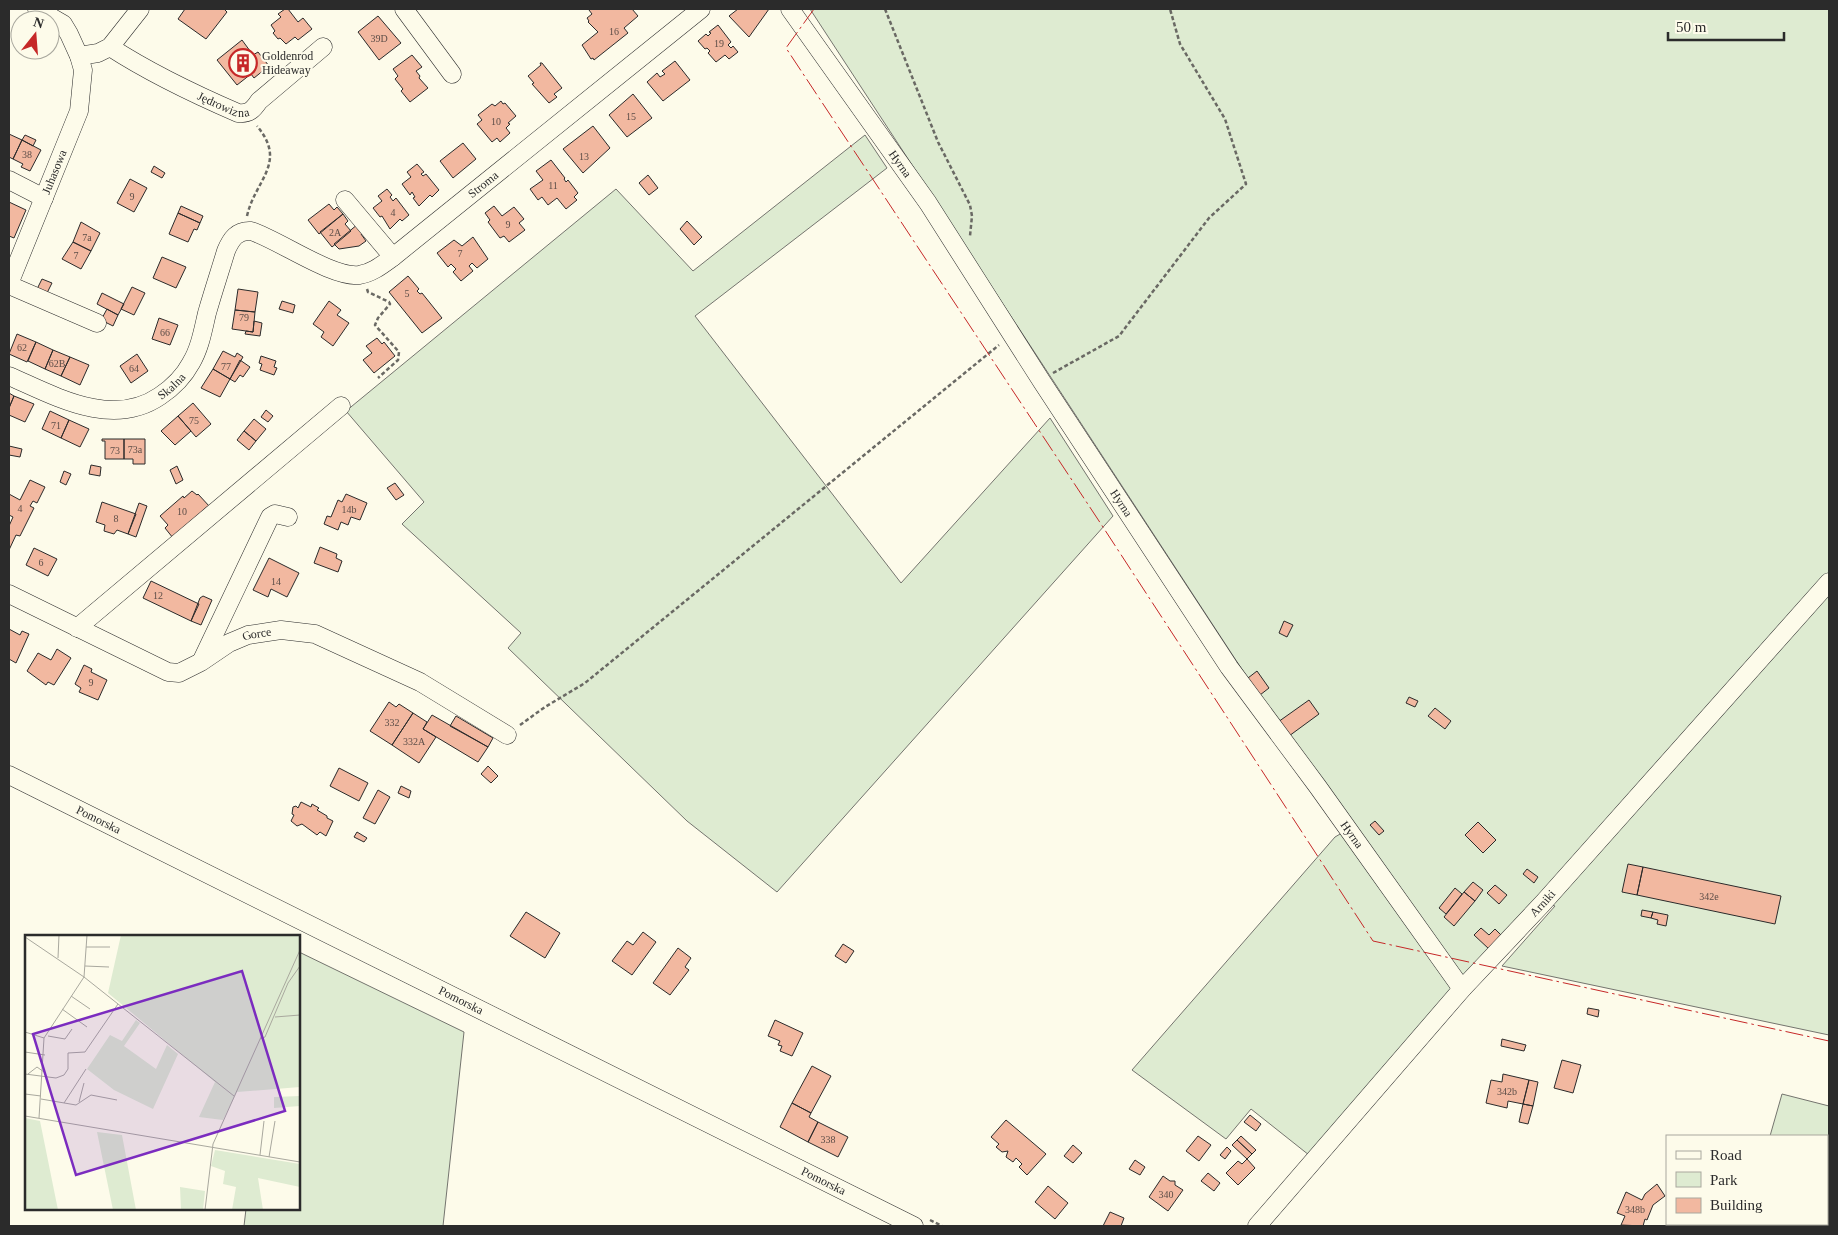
<svg xmlns="http://www.w3.org/2000/svg" width="1838" height="1235" font-family="Georgia,serif">
  <style>
    .green { fill: #deebd1; stroke: #74746e }
    .building { fill: #f2b8a0; stroke: #2b2b2b }
    .lines { fill: none; stroke-linecap: round; stroke-linejoin: round }
    .minor-casing { stroke: #2b2b2b; stroke-width: 19 }
    .path { stroke: #6a6964; stroke-width: 2.5; stroke-dasharray: 4 2.5; stroke-linecap: butt }
    .minor { stroke: #fdfbea; stroke-width: 18 }
    .power { stroke: #c62828; stroke-width: 1; stroke-dasharray: 18 4 2.5 4; stroke-linecap: butt }
    .labels { text-anchor: middle; stroke-width: 4; stroke-linejoin: round; paint-order: stroke }
    .number-label { font-size: 10px; fill: #5d4e48 }
    .poi-label { font-size: 12px; fill: #2b2b2b; stroke: #fdfbea; text-anchor: start }
    .street-label { font-size: 12px; fill: #2b2b2b; stroke: #fdfbea }
    .inset-road { fill: none; stroke: #a9a89e; stroke-width: 1 }
    .view { fill: #7b2cbf; fill-opacity: 0.15; stroke: #7b2cbf; stroke-width: 2.5 }
    .inset-edge { fill: none; stroke: #2b2b2b; stroke-width: 2.5 }
  </style>
  <rect width="100%" height="100%" fill="#fdfbea"/>
  <path class="green" d="M810,9H1829V1035L1502,966L1555,906L1543,903L1314,1159L1251,1109L1226,1139L1132,1070L1335,837L1347,830Z
    M865,135L887,168L695,316L901,583L1050,418L1113,516L777,892L687,821L508,648L521,633L402,524L424,502L346,411L616,189L693,271Z
    M299,952L464,1032L443,1226H244L246,1209H299Z
    M1782,1094L1829,1106V1201L1827,1200V1136H1770Z"/>
  <path class="building" d="M185,9H224L227,12L206,39L178,19Z
    M285,9H288L298,22L303,18L312,29L298,40L295,37L286,44L280,38L278,39L273,33L275,31L271,25L281,17L278,14Z
    M590,9H632L638,16L624,28L628,33L594,60L593,58L591,59L582,45L598,32L588,22L589,21L587,18L592,14L589,10Z
    M738,9H769L749,37L729,16Z
    M378,16L401,43L379,60L358,32Z
    M718,25L731,42L728,45L731,48L733,46L738,52L729,59L725,55L716,62L708,53L710,51L707,48L705,49L698,41L706,34L708,36L711,33L709,32Z
    M242,40L253,55L258,52L269,66L254,78L251,74L237,85L217,60Z
    M412,55L422,67L416,71L420,76L419,78L428,88L410,102L401,91L403,89L395,79L398,76L393,69Z
    M675,61L690,80L663,101L647,82L657,73L660,77L665,74L662,71Z
    M540,63H542L562,88L554,94L557,97L549,103L532,84L534,83L528,76L541,65Z
    M633,94L652,118L627,137L609,115Z
    M501,101L503,104L505,103L516,116L508,123L510,124L506,128L510,133L500,142L497,138L492,142L477,124L482,120L478,115L492,104L495,106Z
    M593,126L610,148L583,173L563,149Z
    M9,134L22,140L13,159L9,157Z
    M25,135L36,140L33,146L22,140Z
    M22,140L41,150L30,171L21,167L23,164L13,159Z
    M463,143L476,159L453,178L440,161Z
    M551,160L565,178L564,179L566,182L568,180L578,193L574,197L577,200L566,209L557,198L548,205L542,197L538,200L530,189L543,180L536,171Z
    M417,164L424,172L421,174L423,176L426,174L439,190L432,197L430,195L419,206L413,198L415,197L412,192L410,195L402,184L411,177L407,172Z
    M154,166L165,173L162,178L151,172Z
    M648,175L658,188L649,195L639,183Z
    M130,179L147,188L134,212L117,203Z
    M387,189L392,195L390,197L393,201L396,198L409,215L402,221L400,219L390,229L382,216L380,217L373,208L382,201L378,196Z
    M9,202L26,210L14,238L9,236Z
    M329,204L334,210L337,207L343,214L319,234L308,220Z
    M181,206L203,216L200,223L178,213Z
    M494,206L502,216L514,207L524,219L519,223L525,230L509,242L504,236L500,238L488,222L490,220L485,213Z
    M178,213L200,223L197,230L194,229L188,242L169,234Z
    M343,214L348,221L345,224L351,231L332,247L320,232Z
    M687,221L702,237L694,245L680,229Z
    M81,222L100,233L91,251L73,242Z
    M358,224L364,231L361,234L366,241L359,246L339,249L334,244Z
    M473,237L488,259L477,268L472,263L469,266L473,271L461,281L453,272L456,269L451,264L448,267L437,253L454,240L462,246Z
    M73,242L91,251L81,269L62,259Z
    M162,257L186,267L176,288L153,278Z
    M408,276L419,289L417,291L420,294L422,293L442,318L422,333L389,292Z
    M42,279L52,283L47,293L37,289Z
    M132,287L145,293L134,315L121,309Z
    M238,289L258,292L255,312L235,310Z
    M102,293L124,304L118,315L97,304Z
    M282,301L295,305L293,313L279,309Z
    M329,301L341,310L337,315L349,323L333,346L321,337L324,332L313,324Z
    M107,309L118,315L113,326L101,320Z
    M235,310L255,312L253,332L232,329Z
    M159,318L178,325L170,345L152,339Z
    M254,321L262,323L260,336L245,334L246,331L253,332Z
    M17,334L36,342L27,362L9,354Z
    M377,338L382,344L384,342L395,356L374,373L363,360L372,353L366,346Z
    M36,342L53,350L45,369L28,361Z
    M53,350L70,357L61,376L45,369Z
    M223,351L235,357L237,353L243,357L230,379L213,369Z
    M137,354L148,371L131,383L120,366Z
    M261,356L276,361L274,367L277,368L274,375L260,370L262,364L259,363Z
    M70,357L89,365L80,385L61,376Z
    M240,360L250,367L243,377L240,375L235,382L230,379Z
    M213,369L230,379L220,397L201,388Z
    M9,393L14,396L9,408Z
    M14,396L34,404L25,422L9,415V408Z
    M193,403L211,424L196,437L178,416Z
    M266,410L273,416L268,422L261,417Z
    M50,411L69,420L61,438L42,429Z
    M178,416L191,431L175,445L161,431Z
    M254,419L266,429L256,441L244,431Z
    M69,420L89,429L80,447L61,438Z
    M244,431L256,441L249,450L237,440Z
    M102,439H124V459H105V441H102Z
    M124,439H145V464H133V459H124Z
    M9,446L22,449L20,457L9,455Z
    M91,465L101,467L100,476L89,474Z
    M177,466L183,480L176,484L170,470Z
    M64,471L71,474L66,485L60,482Z
    M30,480L45,487L37,503L33,501L30,506L34,508L20,536L16,535L9,550V526L13,517L9,515V494L20,500Z
    M395,483L404,495L396,500L387,488Z
    M192,491L197,495L198,494L210,507L208,506L201,512L202,513L173,538L165,528L168,525L160,516L183,496L184,498Z
    M346,494L367,503L360,520L351,517L348,525L341,522L338,530L324,524L327,516L331,517L338,500L342,502Z
    M102,502L136,514L128,534L117,530L114,534L104,531L105,525L96,522Z
    M139,503L147,506L136,537L128,534Z
    M320,547L337,554L336,558L342,561L338,572L314,563Z
    M34,548L57,559L48,576L26,565Z
    M269,558L299,573L287,597L271,589L268,597L253,590Z
    M151,581L199,604L191,621L143,598Z
    M203,596L212,600L201,625L191,621L200,598Z
    M1284,621L1293,625L1287,637L1279,633Z
    M9,629L20,635L22,631L29,634L16,663L9,659Z
    M57,649L71,658L54,685L48,682L46,685L27,671L38,653L51,660Z
    M84,665L92,669L91,672L107,680L98,700L79,692L81,688L75,684Z
    M1257,671L1269,688L1260,695L1248,678Z
    M1409,697L1418,701L1415,707L1406,703Z
    M1309,700L1319,714L1289,736L1278,722Z
    M389,702L396,707L399,704L413,713L392,745L370,731Z
    M1435,708L1451,721L1445,729L1428,716Z
    M413,713L427,722L423,729L436,737L419,763L392,745Z
    M432,715L488,747L478,762L423,729Z
    M456,716L493,738L488,747L450,726Z
    M488,766L498,776L491,783L481,774Z
    M339,768L368,783L359,801L330,786Z
    M401,786L411,791L409,798L398,793Z
    M378,790L390,797L375,824L363,818Z
    M301,802L311,807L312,804L319,808L317,810L327,816V818L333,821L326,836L320,832L317,835L302,824L297,826L291,821L294,815L292,814L293,807L296,806L298,808Z
    M1375,821L1384,831L1379,835L1370,825Z
    M1478,822L1496,840L1483,853L1465,835Z
    M357,832L367,838L364,842L354,837Z
    M1628,864L1643,867L1637,895L1622,892Z
    M1643,867L1781,896L1775,924L1637,895Z
    M1527,869L1538,877L1534,883L1523,874Z
    M1473,882L1483,890L1475,901L1464,892Z
    M1495,885L1507,895L1499,904L1487,893Z
    M1455,888L1462,894L1446,914L1439,908Z
    M1464,892L1475,901L1454,926L1444,917Z
    M1642,910L1653,912L1651,918L1641,916Z
    M526,912L560,933L545,958L510,936Z
    M1653,912L1668,915L1666,926L1657,924L1658,920L1651,918Z
    M1481,928L1489,935L1495,929L1502,936L1489,949L1474,935Z
    M643,932L656,942L632,975L612,961L627,941L633,945Z
    M843,944L854,951L846,963L835,956Z
    M678,948L691,958L685,967L689,970L670,995L653,983Z
    M1588,1008L1599,1010L1598,1017L1587,1014Z
    M775,1020L803,1033L792,1056L780,1051L782,1046L778,1045L780,1041L768,1036Z
    M1502,1039L1526,1045L1524,1051L1501,1046Z
    M1562,1060L1581,1065L1573,1093L1554,1088Z
    M812,1066L831,1076L811,1113L792,1103Z
    M1503,1074L1529,1080L1523,1104L1508,1101L1507,1108L1486,1103L1491,1080L1502,1082Z
    M1529,1080L1538,1082L1533,1106L1523,1104Z
    M792,1103L811,1113L809,1117L818,1122L808,1142L780,1127Z
    M1523,1104L1533,1106L1528,1124L1519,1122Z
    M1250,1115L1261,1124L1256,1131L1244,1122Z
    M1006,1120L1046,1154L1027,1175L1019,1167L1022,1164L1016,1158L1013,1162L1006,1157L1008,1151L1002,1152L996,1147L999,1144L991,1137Z
    M818,1122L848,1137L838,1157L808,1142Z
    M1198,1136L1211,1145L1199,1161L1186,1151Z
    M1241,1136L1256,1150L1252,1154L1237,1140Z
    M1237,1140L1252,1154L1247,1159L1232,1145Z
    M1073,1145L1082,1153L1073,1163L1064,1156Z
    M1227,1147L1231,1151L1225,1159L1220,1155Z
    M1247,1159L1255,1168L1238,1185L1226,1173L1238,1161L1242,1164Z
    M1135,1160L1145,1167L1140,1175L1129,1169Z
    M1208,1173L1220,1183L1214,1191L1201,1181Z
    M1163,1176L1170,1181H1175V1185L1183,1190L1168,1211L1149,1197Z
    M1657,1184L1665,1196L1653,1205L1647,1220L1645,1219L1643,1226L1621,1225L1625,1216L1617,1213L1626,1192L1642,1200L1645,1194Z
    M1048,1186L1068,1203L1055,1219L1035,1202Z
    M1110,1212L1124,1218L1121,1226H1103Z
    M1755,1224H1804L1803,1226H1754Z"/>
  <g class="lines">
    <defs>
      <g id="minor">
        <path d="M404,9L452,74"/>
        <path id="s1" d="M790,9L928,203L1042,382L1229,667L1318,787L1462,989"/>
        <path id="s2" d="M110,47C150,73 194,94 238,113C249,114 253,110 259,101L323,47"/>
        <path d="M79,56L98,53L110,47L140,9"/>
        <path d="M9,180L44,198"/>
        <path d="M345,200L393,257"/>
        <path id="s3" d="M9,284L79,111L83,70L79,56L69,34L63,24L37,9"/>
        <path d="M9,285L97,323"/>
        <path id="s4" d="M9,376C55,396 112,429 160,396C172,388 184,376 191,363C200,348 203,330 207,313C213,292 220,271 226,251C231,239 237,230 251,231C279,240 332,278 359,275C372,273 382,265 393,257L701,9"/>
        <path id="s5" d="M9,594L168,672L179,673L201,662L229,643L248,635L281,630L315,634L420,682L507,735"/>
        <path d="M77,628L341,406"/>
        <path d="M202,660L270,517L275,514L288,517"/>
        <path id="s6" d="M9,775L914,1226"/>
        <path id="s7" d="M1257,1226L1462,989L1543,903L1829,582"/>
      </g>
    </defs>
    <use href="#minor" class="minor-casing"/>
    <path class="path" d="M885,9L938,142L970,205L972,216L970,236
      M247,216C255,180 288,163 257,126
      M367,289L368,292L389,302L390,304L378,318L375,325L399,352L398,360L378,378
      M1053,373L1119,336L1209,218L1246,184L1225,119L1180,44L1170,9
      M520,725L545,707L585,683L999,345
      M930,1220L942,1226"/>
    <use href="#minor" class="minor"/>
    <path class="power" d="M814,9L786,48L1101,524L1373,941L1829,1041"/>
  </g>
  <defs>
    <symbol id="building-ring" viewBox="-11 -11 22 22"><circle r="9.5" fill="#fdfbea" stroke="#c62828" stroke-width="1.5"/><path d="M-4-6H4V6H1V3H-1V6H-4ZM-2.5-4.3h1.7v1.8h-1.7ZM.8-4.3h1.7v1.8H.8ZM-2.5-1h1.7V.8h-1.7ZM.8-1h1.7V.8H.8Z" fill="#c62828"/></symbol>
  </defs>
  <g fill-rule="evenodd">
    <use href="#building-ring" x="227" y="47" width="32" height="32"/>
  </g>
  <g class="labels">
    <g class="number-label">
      <text x="614" y="35">16</text>
      <text x="379" y="42">39D</text>
      <text x="719" y="47">19</text>
      <text x="631" y="120">15</text>
      <text x="496" y="125">10</text>
      <text x="27" y="158">38</text>
      <text x="584" y="160">13</text>
      <text x="553" y="189">11</text>
      <text x="132" y="200">9</text>
      <text x="393" y="216">4</text>
      <text x="508" y="228">9</text>
      <text x="335" y="236">2A</text>
      <text x="87" y="241">7a</text>
      <text x="460" y="257">7</text>
      <text x="76" y="259">7</text>
      <text x="407" y="297">5</text>
      <text x="244" y="321">79</text>
      <text x="165" y="336">66</text>
      <text x="22" y="351">62</text>
      <text x="57" y="367">62B</text>
      <text x="226" y="370">77</text>
      <text x="134" y="372">64</text>
      <text x="194" y="424">75</text>
      <text x="56" y="429">71</text>
      <text x="135" y="453">73a</text>
      <text x="115" y="454">73</text>
      <text x="20" y="512">4</text>
      <text x="349" y="513">14b</text>
      <text x="182" y="515">10</text>
      <text x="116" y="522">8</text>
      <text x="41" y="566">6</text>
      <text x="276" y="585">14</text>
      <text x="158" y="599">12</text>
      <text x="91" y="686">9</text>
      <text x="392" y="726">332</text>
      <text x="414" y="745">332A</text>
      <text x="1709" y="900">342e</text>
      <text x="1507" y="1095">342b</text>
      <text x="828" y="1143">338</text>
      <text x="1166" y="1198">340</text>
      <text x="1635" y="1213">348b</text>
    </g>
    <g class="poi-label">
      <text x="262" y="60">Goldenrod<tspan x="262" dy="14">Hideaway</tspan></text>
    </g>
    <g class="street-label">
      <text dy="4" stroke="none"><textPath href="#s2" startOffset="128">Jędrowizna</textPath></text>
      <text dy="4" stroke="none"><textPath href="#s1" startOffset="190">Hyrna</textPath></text>
      <text dy="4" stroke="none"><textPath href="#s3" startOffset="121">Juhasowa</textPath></text>
      <text dy="4" stroke="none"><textPath href="#s4" startOffset="630">Stroma</textPath></text>
      <text dy="4" stroke="none"><textPath href="#s4" startOffset="175">Skalna</textPath></text>
      <text dy="4" stroke="none"><textPath href="#s1" startOffset="595">Hyrna</textPath></text>
      <text dy="4" stroke="none"><textPath href="#s5" startOffset="276">Gorce</textPath></text>
      <text dy="4" stroke="none"><textPath href="#s6" startOffset="100">Pomorska</textPath></text>
      <text dy="4" stroke="none"><textPath href="#s1" startOffset="999">Hyrna</textPath></text>
      <text dy="4" stroke="none"><textPath href="#s7" startOffset="431">Arniki</textPath></text>
      <text dy="4" stroke="none"><textPath href="#s6" startOffset="505">Pomorska</textPath></text>
      <text dy="4" stroke="none"><textPath href="#s6" startOffset="910">Pomorska</textPath></text>
    </g>
  </g>
  <g transform="translate(25 935)">
    <rect width="275" height="275" fill="#fdfbea"/>
    <path d="M96,0H275V152L212,157L198,185L174,182L190,147L83,58ZM111,85L115,88L99,111L131,134L142,110L153,119L128,174L89,155L62,134L85,100L97,106ZM275,161V171L249,173V162ZM0,183L15,186L33,275H0ZM72,197L97,200L111,275H88ZM190,215L275,229V252L233,243L238,275H207L211,252L198,249L200,236L186,231ZM155,252L180,256L178,275H156Z" fill="#deebd1"/>
    <path class="inset-road" d="M0,2L59,42L209,161M61,12H85M33,23L34,0M60,31L84,32M46,61L65,74M37,74L62,92M250,82L275,80M0,97L19,103M23,101L40,104L47,94M19,103L59,42L62,0M235,104L240,102L263,48L275,31M0,117L20,120M0,139L31,143L39,140L43,134V118L60,117L93,69M3,139L12,132L19,137M0,159L16,161M16,164L51,170L66,160L92,165M54,167L59,148M39,168L61,134M0,181L275,227M14,183L19,103M235,220L239,186M244,222L250,186M180,275L188,209L275,15"/>
    <path class="view" d="M217,36L260,176L51,240L8,99Z"/>
    <rect width="275" height="275" class="inset-edge"/>
  </g>
  <rect width="1838" height="1235" fill="none" stroke="#2b2b2b" stroke-width="20"/>
  <rect x="1666" y="1135" width="162" height="90" fill="#fdfbea" stroke="#a9a89e"/>
  <rect x="1676" y="1151" width="25" height="8" fill="#fdfbea" stroke="#a9a89e"/>
  <text x="1710" y="1160" font-size="15" fill="#2b2b2b">Road</text>
  <rect x="1676" y="1172" width="25" height="15" fill="#deebd1" stroke="#a9a89e"/>
  <text x="1710" y="1185" font-size="15" fill="#2b2b2b">Park</text>
  <rect x="1676" y="1198" width="25" height="15" fill="#f2b8a0" stroke="#a9a89e"/>
  <text x="1710" y="1210" font-size="15" fill="#2b2b2b">Building</text>
  <g transform="translate(35 35) rotate(17)"><circle r="24" fill="#fdfbea" stroke="#a9a89e"/>
  <path d="M0-4L9 19L0 12L-9 19Z" fill="#c62828"/>
  <text y="-8" font-size="14" font-weight="bold" text-anchor="middle" fill="#2b2b2b">N</text>
  </g>
  <path d="M1668 32v8h116v-8" fill="none" stroke="#2b2b2b" stroke-width="2.5"/>
  <text x="1676" y="32" font-size="15" fill="#2b2b2b" stroke="#fdfbea" stroke-width="4" paint-order="stroke">50 m</text>
</svg>
